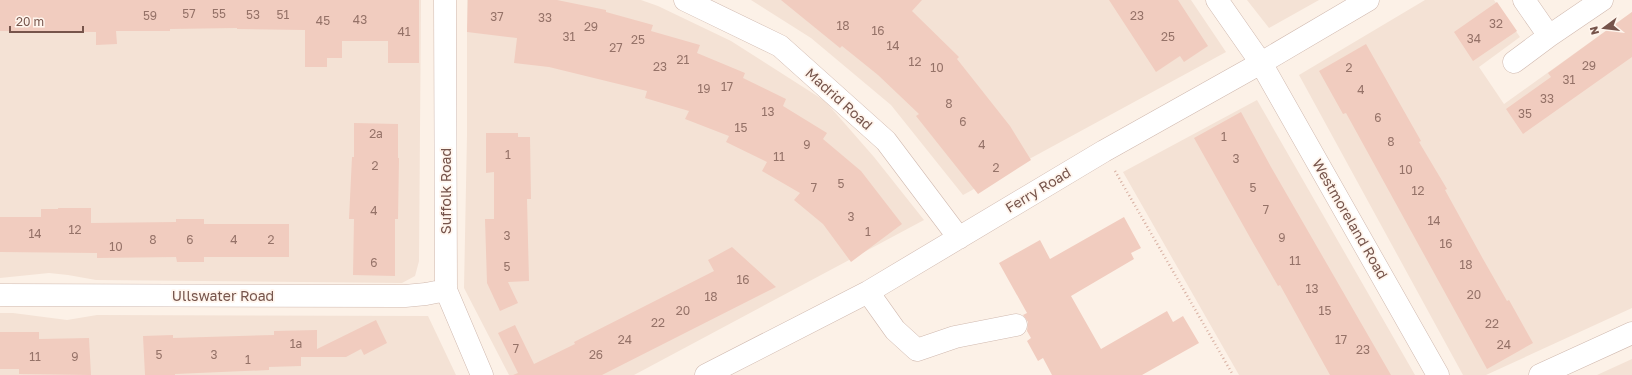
<svg xmlns="http://www.w3.org/2000/svg" width="1632" height="375" font-family="'Golos Text',sans-serif">
  <style>
    .residential { fill: #f4e2d5 }
    .building { fill: #f1ccbf }
    .lines { fill: none; stroke-linecap: round; stroke-linejoin: round }
    .minor-casing { stroke: #d0b9af; stroke-width: 23 }
    .path { stroke: #d7afa1; stroke-width: 2.5; stroke-dasharray: 1 3; stroke-linecap: butt }
    .minor { stroke: #fff; stroke-width: 22 }
    .labels { text-anchor: middle; stroke-width: 3.5; stroke-linejoin: round; paint-order: stroke }
    .number-label { font-size: 12px; fill: #957268 }
    .street-label { font-size: 14px; fill: #76544b; stroke: #fff5ed }
  </style>
  <rect width="100%" height="100%" fill="#fcf1e7"/>
  <path class="residential" d="M0,0H421L419,261L415,276L402,283L96,280L68,275L49,273L0,278Z
    M467,0H641L658,6L731,41L825,101L874,157L924,220L634,375H509L464,288L467,135Z
    M751,0H1191L1226,52L963,195L891,105L811,38Z
    M1247,0H1319L1269,28Z
    M1425,0H1494L1520,37L1479,67L1504,104L1632,12V308L1486,375H1463L1299,75Z
    M1257,100L1415,375H1239L1123,172Z
    M0,313H13L67,320L97,315L428,316L456,375H0Z
    M1632,359V375H1597Z"/>
  <path class="building" d="M0,0H419V63H388V41H342V58H327V67H305V30L237,29V28L170,29V31H116L117,44L96,45V32L0,31Z
    M468,0H557L606,10V12L653,25L651,31L700,45L697,53L745,73L743,78L786,99L783,106L827,133L823,139L861,171L902,224L851,262L823,224L794,200L800,193L762,171L767,162L726,142L729,136L685,119L689,111L645,98L647,91L549,67L514,63L517,38L467,32Z
    M781,0H922L912,11L959,57L957,59L1010,126L1031,160L978,194L916,116L919,114L878,75L842,46L840,48Z
    M1109,0H1178L1208,46L1184,62L1180,56L1156,72Z
    M1497,2L1517,31L1473,61L1454,32Z
    M1632,12V57L1523,134L1506,109L1551,77L1548,73Z
    M1366,44L1421,141L1419,142L1447,189L1445,190L1483,259L1507,301L1509,300L1533,343L1487,369L1346,113L1343,114L1319,71Z
    M1241,112L1271,167L1391,375H1330L1280,285L1278,286L1252,241L1194,138Z
    M354,123L398,124V158H399L398,219H395V276L353,275L354,219H349L352,157H354Z
    M486,133H518V137H530L531,199H527L529,281L508,282L518,303L500,311L487,283L485,219H494V172L486,173Z
    M58,208H91V223L176,222V219H204V224H289V257H204V262H177L176,257L97,258V253L0,252V217H41V209H58Z
    M1124,217L1141,248L1131,253L1134,259L1071,296L1101,349L1167,311L1173,322L1183,316L1199,343L1142,375H1052L1043,358L1038,361L1027,341L1031,338L1027,331L1028,322L1023,315L1027,313L999,263L1040,240L1050,259Z
    M732,247L776,287L602,375H513L518,373L498,333L515,325L534,364L575,344L574,342L714,271L708,260Z
    M376,320L387,343L364,355L361,349L346,357H301V366L269,367V370L175,374V375H145L143,336L173,335V338L274,335V331L317,330V349Z
    M0,332H39V339L89,338L91,375L19,374V369H0Z"/>
  <g class="lines">
    <defs>
      <path id="minor" d="M445,0L446,290L482,375
        M685,0L780,46L886,141L959,238
        M1217,0L1261,63L1438,375
        M1524,0L1549,36L1602,0
        M1514,62L1549,36
        M868,292L895,330L917,350L955,337L1016,325
        M0,295L405,296L426,294L446,290
        M706,375L868,292L1104,151L1261,63L1368,0
        M1540,375L1632,333"/>
    </defs>
    <use href="#minor" class="minor-casing"/>
    <path class="path" d="M1115,171L1233,375"/>
    <use href="#minor" class="minor"/>
  </g>
  <g class="labels">
    <g class="number-label">
      <text x="189" y="18">57</text>
      <text x="219" y="18">55</text>
      <text x="253" y="19">53</text>
      <text x="283" y="19">51</text>
      <text x="150" y="20">59</text>
      <text x="1137" y="20">23</text>
      <text x="497" y="21">37</text>
      <text x="545" y="22">33</text>
      <text x="360" y="24">43</text>
      <text x="323" y="25">45</text>
      <text x="1496" y="28">32</text>
      <text x="843" y="30">18</text>
      <text x="591" y="31">29</text>
      <text x="878" y="35">16</text>
      <text x="404" y="36">41</text>
      <text x="569" y="41">31</text>
      <text x="1168" y="41">25</text>
      <text x="1474" y="43">34</text>
      <text x="638" y="44">25</text>
      <text x="893" y="50">14</text>
      <text x="616" y="52">27</text>
      <text x="683" y="64">21</text>
      <text x="915" y="66">12</text>
      <text x="1589" y="70">29</text>
      <text x="660" y="71">23</text>
      <text x="937" y="72">10</text>
      <text x="1349" y="72">2</text>
      <text x="1569" y="84">31</text>
      <text x="727" y="91">17</text>
      <text x="704" y="93">19</text>
      <text x="1361" y="94">4</text>
      <text x="1547" y="103">33</text>
      <text x="949" y="108">8</text>
      <text x="768" y="116">13</text>
      <text x="1525" y="118">35</text>
      <text x="1378" y="122">6</text>
      <text x="963" y="126">6</text>
      <text x="741" y="132">15</text>
      <text x="376" y="138">2a</text>
      <text x="1224" y="141">1</text>
      <text x="1391" y="146">8</text>
      <text x="807" y="149">9</text>
      <text x="982" y="149">4</text>
      <text x="508" y="159">1</text>
      <text x="779" y="161">11</text>
      <text x="1236" y="163">3</text>
      <text x="375" y="170">2</text>
      <text x="996" y="172">2</text>
      <text x="1406" y="174">10</text>
      <text x="841" y="188">5</text>
      <text x="814" y="192">7</text>
      <text x="1253" y="192">5</text>
      <text x="1418" y="195">12</text>
      <text x="1266" y="214">7</text>
      <text x="374" y="215">4</text>
      <text x="851" y="221">3</text>
      <text x="1434" y="225">14</text>
      <text x="75" y="234">12</text>
      <text x="868" y="236">1</text>
      <text x="35" y="238">14</text>
      <text x="507" y="240">3</text>
      <text x="1282" y="242">9</text>
      <text x="153" y="244">8</text>
      <text x="190" y="244">6</text>
      <text x="234" y="244">4</text>
      <text x="271" y="244">2</text>
      <text x="1446" y="248">16</text>
      <text x="116" y="251">10</text>
      <text x="1295" y="265">11</text>
      <text x="374" y="267">6</text>
      <text x="1466" y="269">18</text>
      <text x="507" y="271">5</text>
      <text x="743" y="284">16</text>
      <text x="1312" y="293">13</text>
      <text x="1474" y="299">20</text>
      <text x="711" y="301">18</text>
      <text x="683" y="315">20</text>
      <text x="1325" y="315">15</text>
      <text x="658" y="327">22</text>
      <text x="1492" y="328">22</text>
      <text x="625" y="344">24</text>
      <text x="1341" y="344">17</text>
      <text x="296" y="348">1a</text>
      <text x="1504" y="349">24</text>
      <text x="516" y="353">7</text>
      <text x="1363" y="354">23</text>
      <text x="159" y="359">5</text>
      <text x="214" y="359">3</text>
      <text x="596" y="359">26</text>
      <text x="35" y="361">11</text>
      <text x="75" y="361">9</text>
      <text x="248" y="364">1</text>
    </g>
    <g class="street-label">
      <text transform="translate(839 99) rotate(42)" y="5">Madrid Road</text>
      <text transform="translate(1038 190) rotate(-31)" y="5">Ferry Road</text>
      <text transform="translate(446 191) rotate(-90)" y="5">Suffolk Road</text>
      <text transform="translate(1350 219) rotate(60)" y="5">Westmoreland Road</text>
      <text x="223" y="301">Ullswater Road</text>
    </g>
  </g>
  <g transform="translate(1604 28) rotate(255)" stroke="#fff5ed" stroke-width="3" paint-order="stroke">
  <path d="M0-3L7 15L0 10L-7 15Z" fill="#76544b"/>
  <text y="-6" font-size="11" font-weight="bold" text-anchor="middle" fill="#76544b">N</text>
  </g>
  <path d="M10 26v6h73v-6" fill="none" stroke="#76544b" stroke-width="2"/>
  <text x="16" y="26" font-size="12" fill="#76544b" stroke="#fff5ed" stroke-width="3" paint-order="stroke">20 m</text>
</svg>
